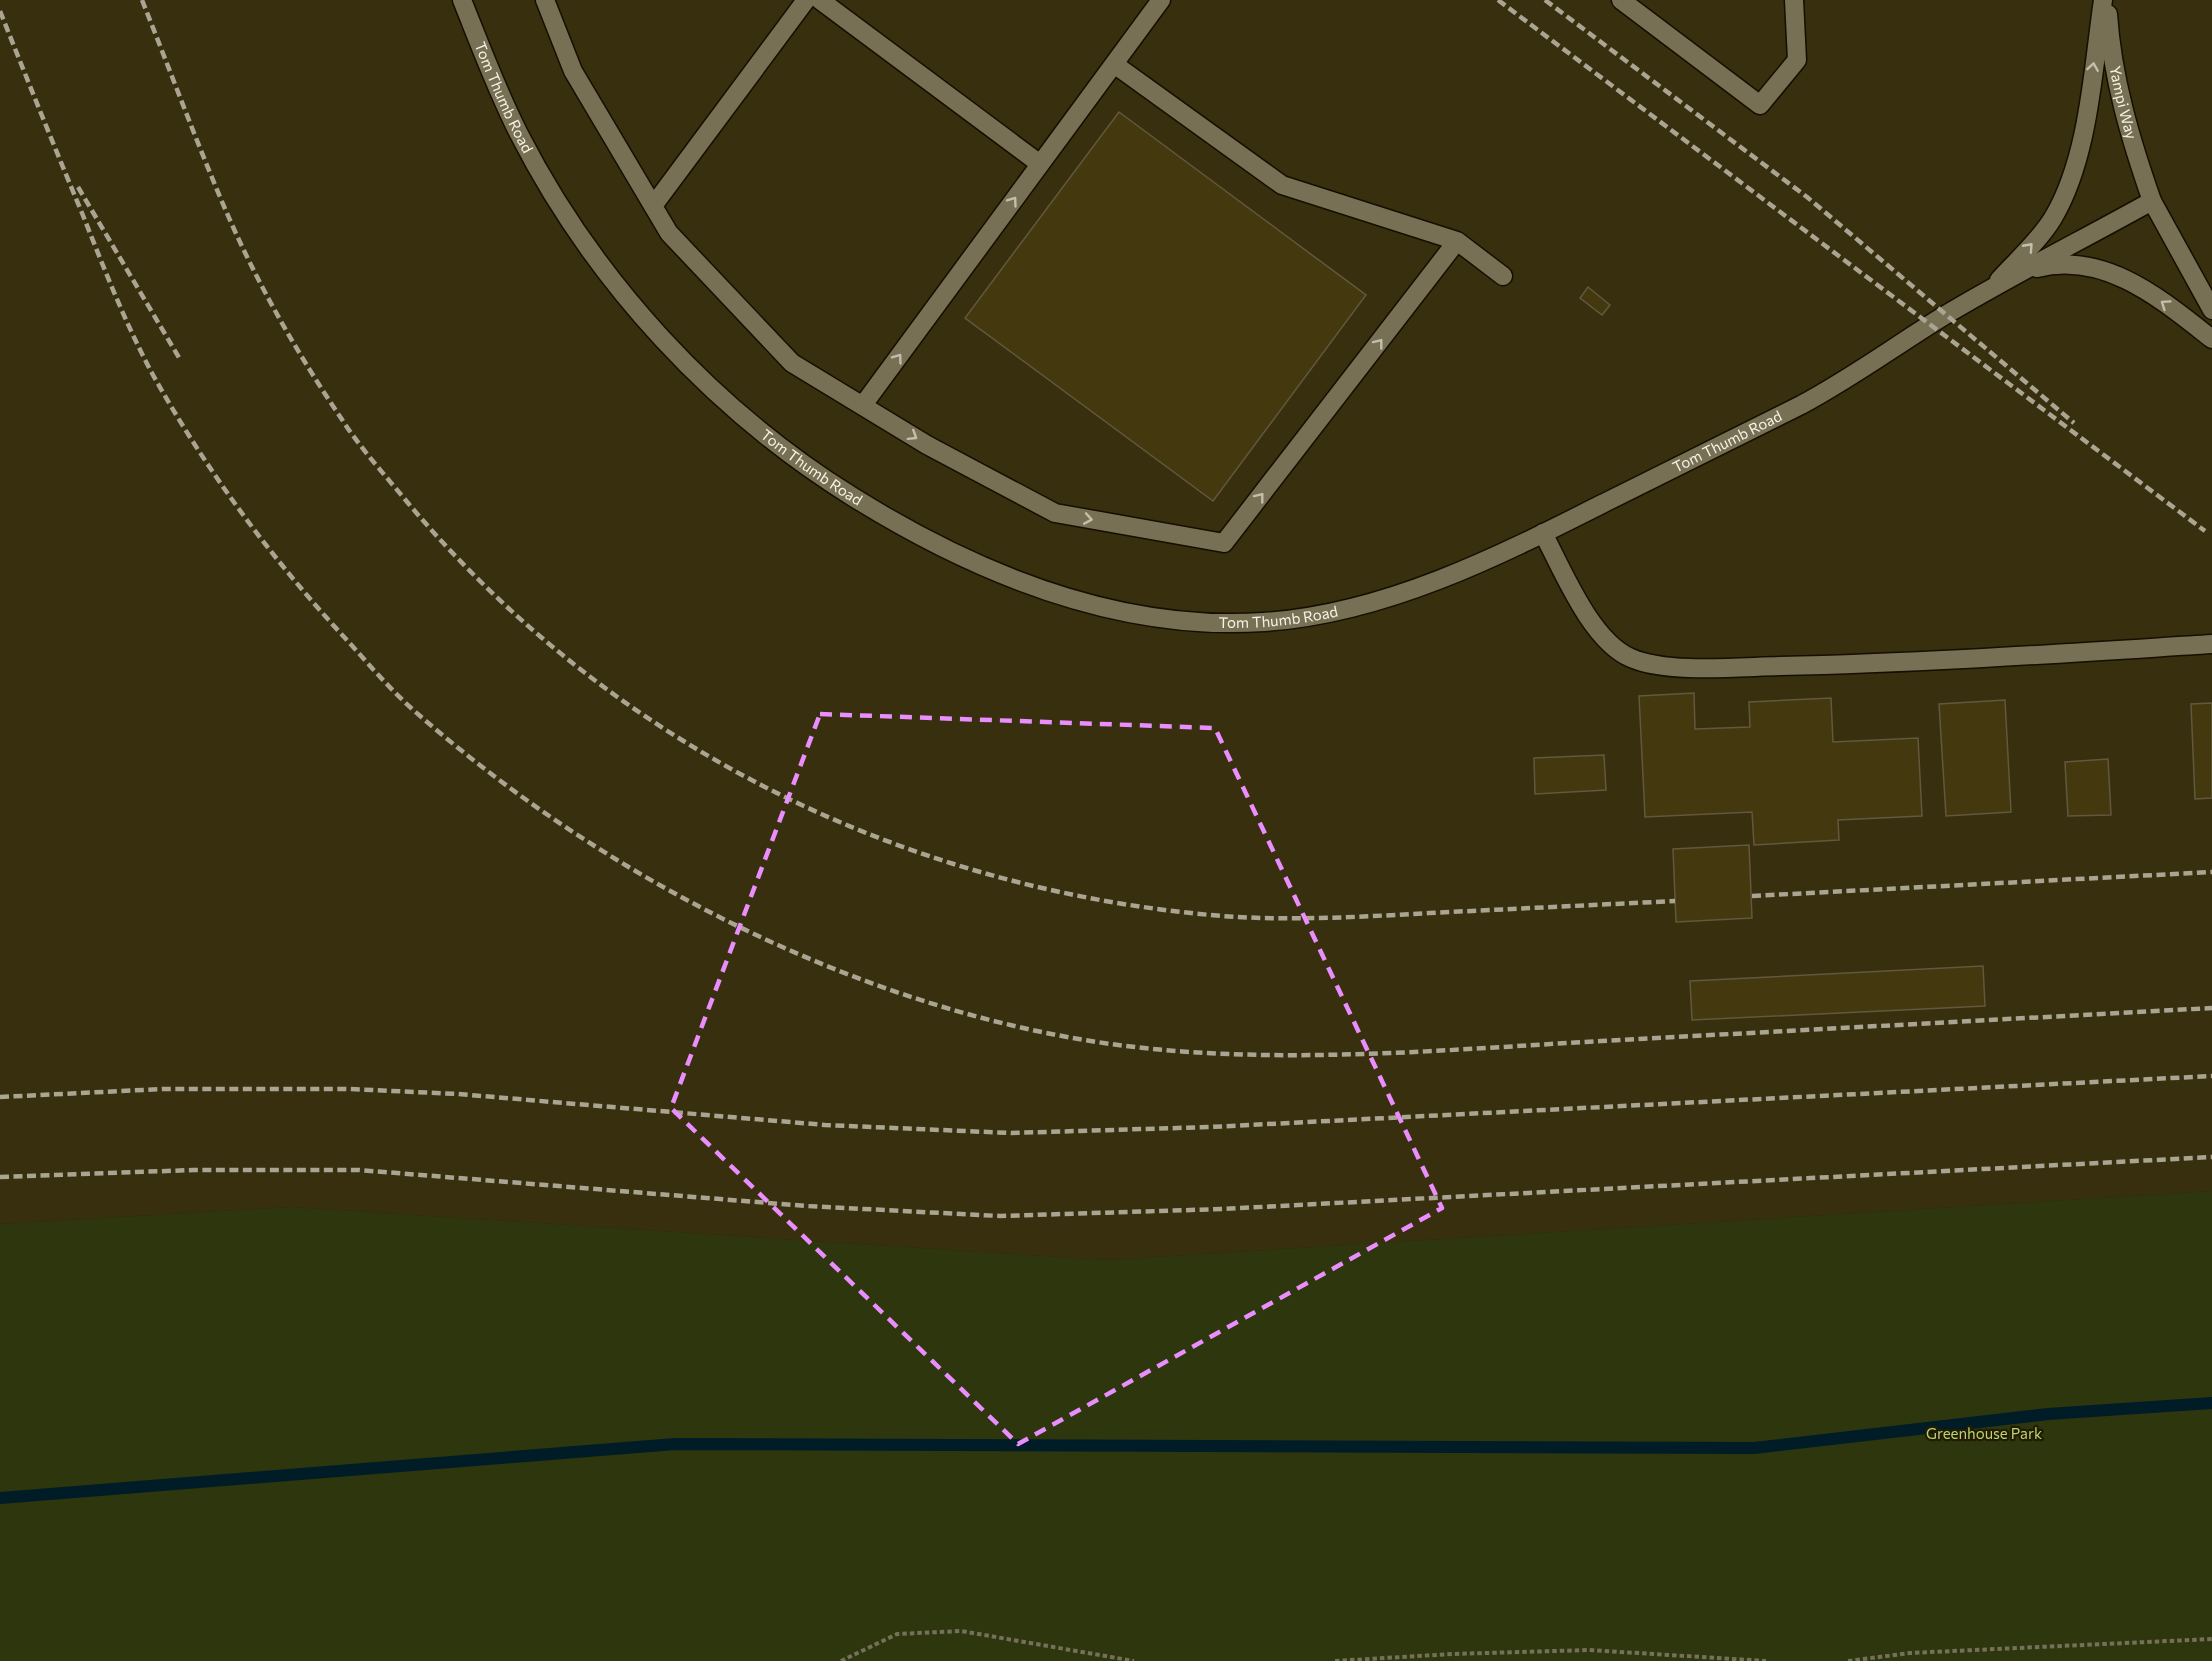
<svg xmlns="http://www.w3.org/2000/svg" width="2212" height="1661" font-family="Commissioner,sans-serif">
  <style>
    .built { fill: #382f0f }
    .green { fill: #2d360d }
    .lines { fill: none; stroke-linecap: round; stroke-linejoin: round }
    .stream { stroke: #001c26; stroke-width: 12 }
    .building { fill: #44380e; stroke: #61593f; stroke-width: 1.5 }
    .lane-casing { stroke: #150f00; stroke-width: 21 }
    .street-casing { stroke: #150f00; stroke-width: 21 }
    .path { stroke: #75705a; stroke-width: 4; stroke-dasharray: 4.5 3; stroke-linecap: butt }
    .lane { stroke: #777055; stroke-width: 18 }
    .street { stroke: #777055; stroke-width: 18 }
    .rail { stroke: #aaa592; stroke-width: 4.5; stroke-dasharray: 9 4.5; stroke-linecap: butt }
    .oneway { stroke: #c4bfab }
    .marked { fill: none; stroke: #ea8dfd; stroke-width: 4.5; stroke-dasharray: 12 8; stroke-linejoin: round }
    .labels { text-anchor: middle; stroke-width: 4.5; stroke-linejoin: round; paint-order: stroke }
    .street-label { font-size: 15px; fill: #f7f3e4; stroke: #231c04 }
    .park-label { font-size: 15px; fill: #bbd46f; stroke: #231c04 }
  </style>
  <rect width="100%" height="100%" fill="#2d260d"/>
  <path class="built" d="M0,0H2212V1191L1106,1260L291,1207L0,1224Z"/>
  <path class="green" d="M2212,1191V1661H0V1224L291,1207L1106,1260Z"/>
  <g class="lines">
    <path class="stream" d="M0,1498L675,1444L1754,1448L2048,1414L2212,1403"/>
  </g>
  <path class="building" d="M1119,112L1366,295L1213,501L965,318Z
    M1588,287L1610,305L1602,315L1580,298Z
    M1694,693L1695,729L1750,727L1749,702L1831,698L1833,742L1918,738L1922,816L1838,820L1839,840L1754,845L1752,812L1645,817L1639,696Z
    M2005,700L2011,812L1946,816L1939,704Z
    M2212,703V798L2195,799L2191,704Z
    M1604,755L1606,790L1535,794L1534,758Z
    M2108,759L2111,815L2068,816L2065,762Z
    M1749,845L1752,918L1676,922L1673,849Z
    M1983,966L1985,1006L1692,1020L1690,981Z"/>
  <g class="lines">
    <defs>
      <path id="lane" d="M545,0L573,71L669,233L792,363L927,445L1055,513L1224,543L1457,241
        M820,0L1040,164
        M1621,0L1760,105L1797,60L1794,0
        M1114,64L1282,185L1457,241L1503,276
        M653,206L806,0
        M863,405L1161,0
        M1543,533C1563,571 1591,641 1631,658C1668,674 1738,667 1780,666C1924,663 2068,653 2212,644"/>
      <g id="street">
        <path id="s1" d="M462,0C480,45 497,91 519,134C594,281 713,410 853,497C975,573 1118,632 1264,622C1385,614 1499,556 1606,502C1671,470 1736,438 1801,405C1850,379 1895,346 1942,317C2010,276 2082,240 2152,201L2212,310"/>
        <path id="s2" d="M2108,14C2112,78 2131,141 2152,201"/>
        <path d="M2037,268C2106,251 2162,300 2212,339"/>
        <path d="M1999,280C2017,260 2039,241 2053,218C2089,158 2093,68 2103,0"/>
      </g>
    </defs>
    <use href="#lane" class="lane-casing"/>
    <use href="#street" class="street-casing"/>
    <path class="path" d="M841,1661L897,1634L961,1631L1134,1661
      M1335,1661L1452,1654L1589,1650L1766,1661
      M1848,1661L1910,1653L2212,1639"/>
    <use href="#lane" class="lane"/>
    <use href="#street" class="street"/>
    <path class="rail" d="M142,0C170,70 196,141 226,211C257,283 297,353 341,418C360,448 385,475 408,503C613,747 906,890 1222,916C1290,921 1360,917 1429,913C1511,909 1593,905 1675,901
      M1498,0L2205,531
      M1545,0L1807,197L2074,423
      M0,11C27,79 54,146 82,213C104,268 125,323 153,375C206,470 271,558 345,638C366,661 387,686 410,707C603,879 868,1014 1126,1046C1283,1065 1443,1050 1601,1041C1805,1030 2008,1019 2212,1008
      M78,187L181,361
      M1752,896L2212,872
      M0,1097L162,1089H349L458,1094L825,1125L1011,1133L1210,1127L2212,1076
      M0,1177L193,1170H359L806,1206L1000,1216L1222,1209L2212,1157"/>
  </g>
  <defs><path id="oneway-chevron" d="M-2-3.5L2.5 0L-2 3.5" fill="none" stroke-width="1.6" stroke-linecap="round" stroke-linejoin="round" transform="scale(1.5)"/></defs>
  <g class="oneway">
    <use href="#oneway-chevron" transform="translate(2093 67) rotate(-81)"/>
    <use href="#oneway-chevron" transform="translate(1013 201) rotate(-54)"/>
    <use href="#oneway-chevron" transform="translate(2029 247) rotate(-48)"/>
    <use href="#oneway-chevron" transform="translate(2165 304) rotate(-145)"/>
    <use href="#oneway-chevron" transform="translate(1379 343) rotate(-52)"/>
    <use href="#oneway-chevron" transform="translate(898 358) rotate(-54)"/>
    <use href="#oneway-chevron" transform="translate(913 436) rotate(32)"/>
    <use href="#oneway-chevron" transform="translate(1260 497) rotate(-52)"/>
    <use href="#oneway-chevron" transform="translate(1088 519) rotate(10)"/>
  </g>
  <path class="marked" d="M820,714L1215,728L1442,1208L1018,1444L671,1108Z"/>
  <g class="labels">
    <g class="street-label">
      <text dy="5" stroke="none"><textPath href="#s1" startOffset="106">Tom Thumb Road</textPath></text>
      <text dy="5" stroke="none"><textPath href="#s2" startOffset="90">Yampi Way</textPath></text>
      <text dy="5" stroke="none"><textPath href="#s1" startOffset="1582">Tom Thumb Road</textPath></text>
      <text dy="5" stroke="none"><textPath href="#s1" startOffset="594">Tom Thumb Road</textPath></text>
      <text dy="5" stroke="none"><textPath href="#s1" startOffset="1096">Tom Thumb Road</textPath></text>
    </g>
    <g class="park-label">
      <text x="1984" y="1439">Greenhouse Park</text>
    </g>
  </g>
</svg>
